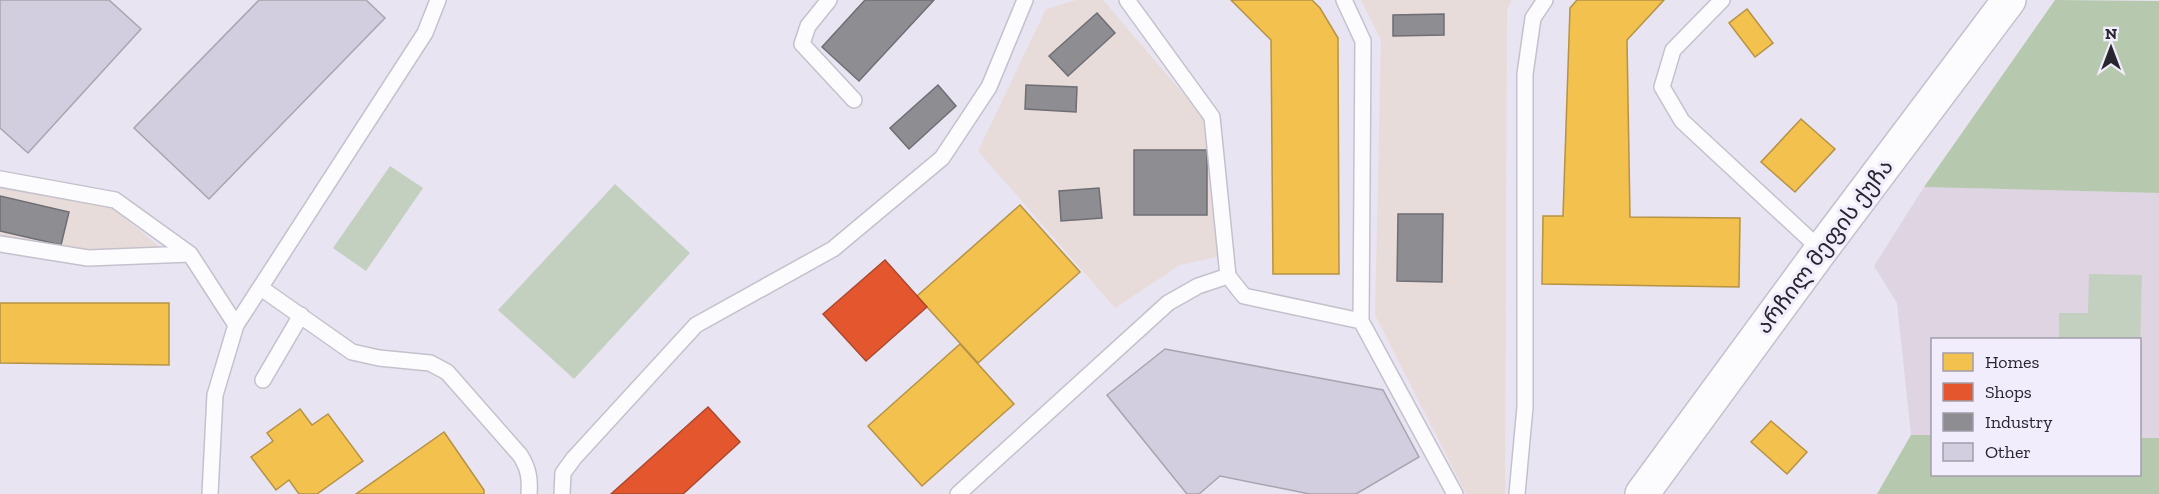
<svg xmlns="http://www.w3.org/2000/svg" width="2159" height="494" font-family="'Zilla Slab','Noto Sans Georgian',serif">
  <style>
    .industrial { fill: #e7dcd9 }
    .education { fill: #ded4e2 }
    .green { fill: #c3d0bf }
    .forest { fill: #b6c9af }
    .homes { fill: #f2c14e; stroke: #b59244; stroke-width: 1.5 }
    .shops { fill: #e4572e; stroke: #ab482e; stroke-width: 1.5 }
    .industry { fill: #8d8d92; stroke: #6e6e74; stroke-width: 1.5 }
    .building { fill: #d3cde0; stroke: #a8a5af; stroke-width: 1.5 }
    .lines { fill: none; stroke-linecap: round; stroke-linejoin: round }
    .lane-casing { stroke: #c5c1cc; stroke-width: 18 }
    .secondary-casing { stroke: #c5c1cc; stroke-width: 36 }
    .lane { stroke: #fcfbfd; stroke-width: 15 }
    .secondary { stroke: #fcfbfd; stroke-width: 33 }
    .labels { text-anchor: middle; stroke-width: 6; stroke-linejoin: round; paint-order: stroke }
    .street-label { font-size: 22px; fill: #27252e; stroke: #f2edfd }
  </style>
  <rect width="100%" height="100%" fill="#e8e4f2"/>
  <path class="industrial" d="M1076,0H1103L1209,124L1217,257L1180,265L1115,308L978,151L1046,9Z
    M1361,0H1512L1507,10L1505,494H1466L1375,315L1381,40Z
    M0,188L111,207L165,251L89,253L0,240Z"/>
  <path class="education" d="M1924,187L2159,193V438H2140V340H1932V435H1911L1897,303L1874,266Z"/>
  <path class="green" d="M390,166L423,188L366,271L333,248Z
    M615,184L690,253L574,379L498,310Z
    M2089,274L2142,275L2140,349V340L2059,339V313H2088Z"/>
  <path class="forest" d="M2055,0L2159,1V193L1924,187Z
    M1911,435H1932V474H2140V438H2159V494H1877Z"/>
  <path class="homes" d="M1231,0H1312L1320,8L1338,38L1339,274H1273L1271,40Z
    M1577,0H1664L1627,40L1630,217L1740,218L1739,287L1542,284L1543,216H1563L1570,8Z
    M1747,9L1773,43L1755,57L1729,23Z
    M1801,119L1835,149L1795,192L1761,162Z
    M1020,205L1080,272L978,363L917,296Z
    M0,303H169V365L0,363Z
    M960,344L1014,404L922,486L868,426Z
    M300,409L312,425L328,414L363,461L317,494H299L289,480L276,490L251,457L273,441L267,433Z
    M1771,421L1807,452L1787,474L1751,442Z
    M444,432L484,490V494H356Z"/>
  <path class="shops" d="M885,260L927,307L866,361L823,314Z
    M708,407L740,442L683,494H611Z"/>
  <path class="industry" d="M865,0H934L859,81L822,47Z
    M1097,13L1115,33L1068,76L1049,56Z
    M1444,14V35L1393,36V15Z
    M938,85L956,106L909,149L890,128Z
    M1026,85L1077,87L1076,112L1025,109Z
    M1134,150H1207V215H1134Z
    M1099,188L1102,218L1061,221L1059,191Z
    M0,196L69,212L61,245L0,231Z
    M1398,214H1443L1442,282L1397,281Z"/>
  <path class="building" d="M0,0H109L141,29L28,153L0,128Z
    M259,0H366L385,18L209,199L134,128Z
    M1165,349L1383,390L1419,457L1356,494H1310L1220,476L1199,494H1187L1107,395Z"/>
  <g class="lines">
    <defs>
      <path id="lane" d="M829,0L808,26L802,44L854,100
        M1127,0L1212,117L1228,276L1244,296L1361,321
        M1344,0L1363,41L1361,321L1455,494
        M1722,0L1673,50L1662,87L1682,121L1821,250
        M0,179L115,200L190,254L236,325L215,395L210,494
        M0,244L88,258L190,254
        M261,288L352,352L379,358L430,363L447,372L520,455C529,469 530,479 529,494
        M236,325L425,33L438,0
        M263,380L301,315
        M562,494L563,473L574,458L696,325L833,249L942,158L989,87L1025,0
        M958,494L1168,303L1198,286L1228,276
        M1517,494L1525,407V74L1533,18L1545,0"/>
      <path id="secondary" d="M1642,494L1821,250L2009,0"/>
    </defs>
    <use href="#lane" class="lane-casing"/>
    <use href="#secondary" class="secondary-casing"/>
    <use href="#lane" class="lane"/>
    <use href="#secondary" class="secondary"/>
  </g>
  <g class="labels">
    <g class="street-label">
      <text transform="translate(1824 246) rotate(-53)" y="8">არჩილ მეფის ქუჩა</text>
    </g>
  </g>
  <rect x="1931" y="338" width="210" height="138" fill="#f2edfd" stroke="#a19daa" stroke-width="1.5"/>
  <rect x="1943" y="353" width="30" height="18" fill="#f2c14e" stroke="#a19daa" stroke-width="1.5"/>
  <text x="1985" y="368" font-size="18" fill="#27252e">Homes</text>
  <rect x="1943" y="383" width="30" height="18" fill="#e4572e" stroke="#a19daa" stroke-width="1.5"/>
  <text x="1985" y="398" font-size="18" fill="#27252e">Shops</text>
  <rect x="1943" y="413" width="30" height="18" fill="#8d8d92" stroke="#a19daa" stroke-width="1.5"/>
  <text x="1985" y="428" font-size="18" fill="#27252e">Industry</text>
  <rect x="1943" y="443" width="30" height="18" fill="#d3cde0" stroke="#a19daa" stroke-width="1.5"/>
  <text x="1985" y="458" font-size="18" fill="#27252e">Other</text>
  <g transform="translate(2111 48)" stroke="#f2edfd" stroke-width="4.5" paint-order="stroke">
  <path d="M0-4.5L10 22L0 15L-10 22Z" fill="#27252e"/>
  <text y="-9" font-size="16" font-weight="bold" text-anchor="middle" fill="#27252e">N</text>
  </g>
</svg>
